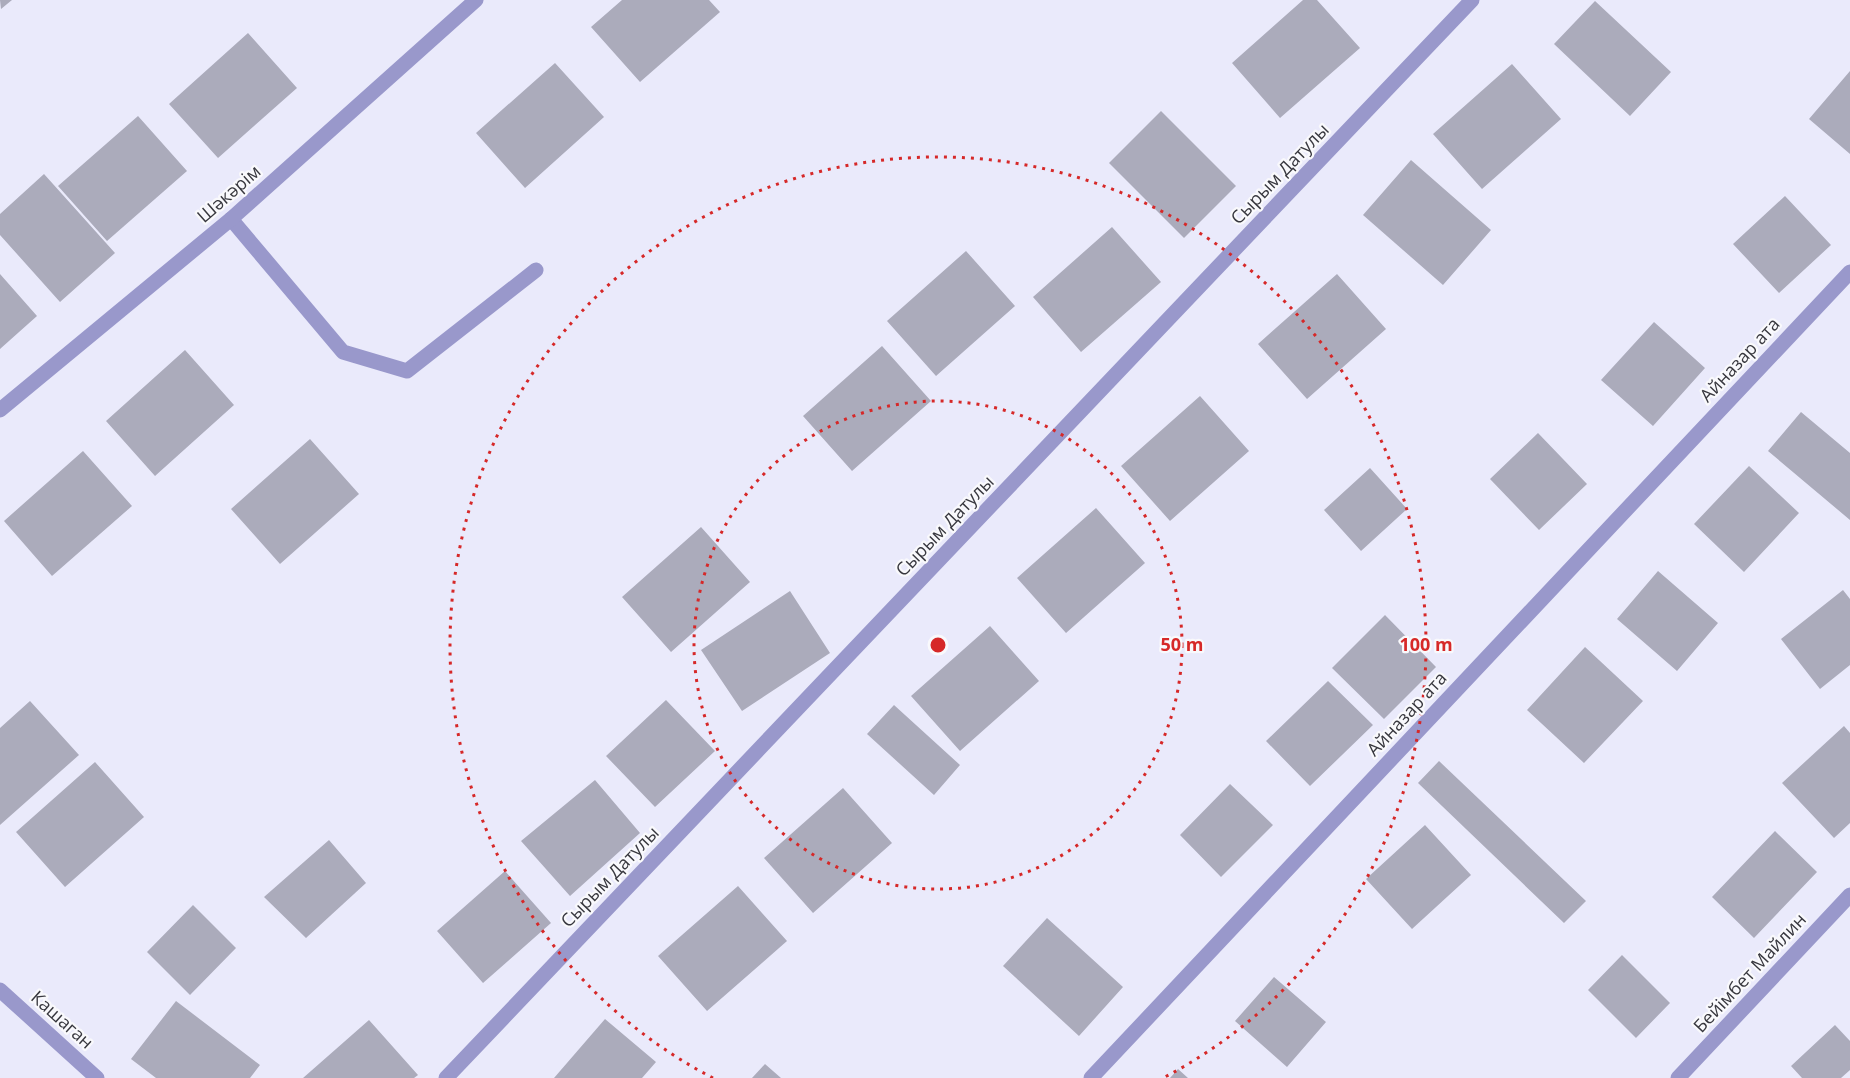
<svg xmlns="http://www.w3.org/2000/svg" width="1850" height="1078" font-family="'Open Sans',sans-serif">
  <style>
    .building { fill: #ababbb }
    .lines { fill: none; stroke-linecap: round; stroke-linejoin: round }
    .service { stroke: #9998cb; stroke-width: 15 }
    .minor { stroke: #9998cb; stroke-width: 15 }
    .tertiary { stroke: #9998cb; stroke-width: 15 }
    .ring { fill: none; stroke: #d62828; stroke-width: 3; stroke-dasharray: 3 6 }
    .labels { text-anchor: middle; stroke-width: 4.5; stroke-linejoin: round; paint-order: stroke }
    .street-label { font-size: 18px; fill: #38383f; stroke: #f9f9fc }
    .centre { fill: #d62828; stroke: #f9f9fc; stroke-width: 3 }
    .ring-label { font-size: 18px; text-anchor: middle; font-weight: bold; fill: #d62828; stroke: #f9f9fc; stroke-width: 4.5; stroke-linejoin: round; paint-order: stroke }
  </style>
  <rect width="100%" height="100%" fill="#eaeafb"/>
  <path class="building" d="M0,0H12L1,9Z
    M622,0H709L720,12L640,82L591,27Z
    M1303,0H1317L1360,48L1280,118L1232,63Z
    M1595,1L1671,72L1630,116L1554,44Z
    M248,33L297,88L218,158L169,104Z
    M555,63L604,117L525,188L476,133Z
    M1512,64L1561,119L1482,189L1433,134Z
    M1850,71V154L1809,119Z
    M1161,111L1236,186L1184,238L1109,163Z
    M138,116L187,171L107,241L58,186Z
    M1411,160L1491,230L1443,285L1363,215Z
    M44,174L115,253L60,302L0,235V214Z
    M1785,196L1831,245L1779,293L1733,244Z
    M1112,227L1161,282L1081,352L1033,297Z
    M966,251L1015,306L936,376L887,321Z
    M0,274L37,316L0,349Z
    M1337,274L1386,329L1307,399L1258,344Z
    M1654,322L1705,368L1653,426L1601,380Z
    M882,346L931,401L852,471L803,416Z
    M185,350L234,405L155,476L106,421Z
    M1200,396L1249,451L1170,521L1121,466Z
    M1801,412L1850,453V520L1768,451Z
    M1538,433L1587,484L1539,530L1490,479Z
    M310,439L359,494L280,564L231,509Z
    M83,451L132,506L52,576L4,521Z
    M1749,466L1799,513L1744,572L1694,524Z
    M1370,468L1407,509L1361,551L1324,510Z
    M1096,508L1145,563L1066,633L1017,578Z
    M701,527L750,582L671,652L622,597Z
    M1658,571L1718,623L1677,671L1617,619Z
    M1843,590L1850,599V665L1820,689L1781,639Z
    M790,591L830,653L742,711L701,650Z
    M1385,615L1436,667L1384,719L1332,668Z
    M990,626L1039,681L960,751L911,696Z
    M1585,647L1643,701L1584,763L1527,710Z
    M1328,681L1373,725L1310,786L1266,741Z
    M666,700L715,751L655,807L606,756Z
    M30,701L79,755L0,825V728Z
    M894,705L960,765L934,795L867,734Z
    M1844,726L1850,733V823L1834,838L1782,783Z
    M1439,761L1586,901L1564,923L1418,783Z
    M95,762L144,817L65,887L16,832Z
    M595,780L640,833L570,896L521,841Z
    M1230,784L1273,825L1221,877L1180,835Z
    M843,788L892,843L813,913L764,858Z
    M1425,825L1471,875L1412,929L1366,879Z
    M1775,831L1817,872L1754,938L1712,897Z
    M329,840L366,883L306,938L264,897Z
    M505,871L551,923L483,983L437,931Z
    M738,886L787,941L707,1011L658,956Z
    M193,905L236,948L190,995L147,952Z
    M1047,918L1123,987L1079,1036L1003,966Z
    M1622,955L1670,1003L1636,1038L1588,990Z
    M1274,977L1326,1022L1287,1067L1235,1021Z
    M176,1001L260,1065L250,1078H156L131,1059Z
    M605,1019L656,1062L642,1078H554Z
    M369,1020L418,1075L414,1078H303Z
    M1835,1025L1850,1041V1070L1841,1078H1802L1791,1066Z
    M765,1064L781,1078H752Z
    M1178,1069L1188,1078H1170Z"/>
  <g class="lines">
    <path class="service" d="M231,219L343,352L407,371L536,270"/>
    <path class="minor" d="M0,410L231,219L476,0
      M446,1078L1472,0
      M1091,1078L1850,272"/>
    <path class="tertiary" d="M0,990L97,1078
      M1678,1078L1850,895"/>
  </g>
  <g class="ring">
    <circle cx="938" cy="645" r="244"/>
    <path d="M713 1078A488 488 0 1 1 1163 1078"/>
  </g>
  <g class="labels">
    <g class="street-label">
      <text transform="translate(1280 174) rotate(-46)" y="6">Сырым Датулы</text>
      <text transform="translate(229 194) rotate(-41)" y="6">Шәкәрім</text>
      <text transform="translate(1740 360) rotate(-47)" y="6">Айназар ата</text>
      <text transform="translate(945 526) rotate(-46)" y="6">Сырым Датулы</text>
      <text transform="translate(1407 714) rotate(-47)" y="6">Айназар ата</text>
      <text transform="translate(610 877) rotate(-46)" y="6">Сырым Датулы</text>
      <text transform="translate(1750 973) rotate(-47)" y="6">Бейімбет Майлин</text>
      <text transform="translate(62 1020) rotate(42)" y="6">Кашаган</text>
    </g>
  </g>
  <circle cx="938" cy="645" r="9" class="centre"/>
  <g class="ring-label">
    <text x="1182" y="651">50 m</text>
    <text x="1426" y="651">100 m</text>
  </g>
</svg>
